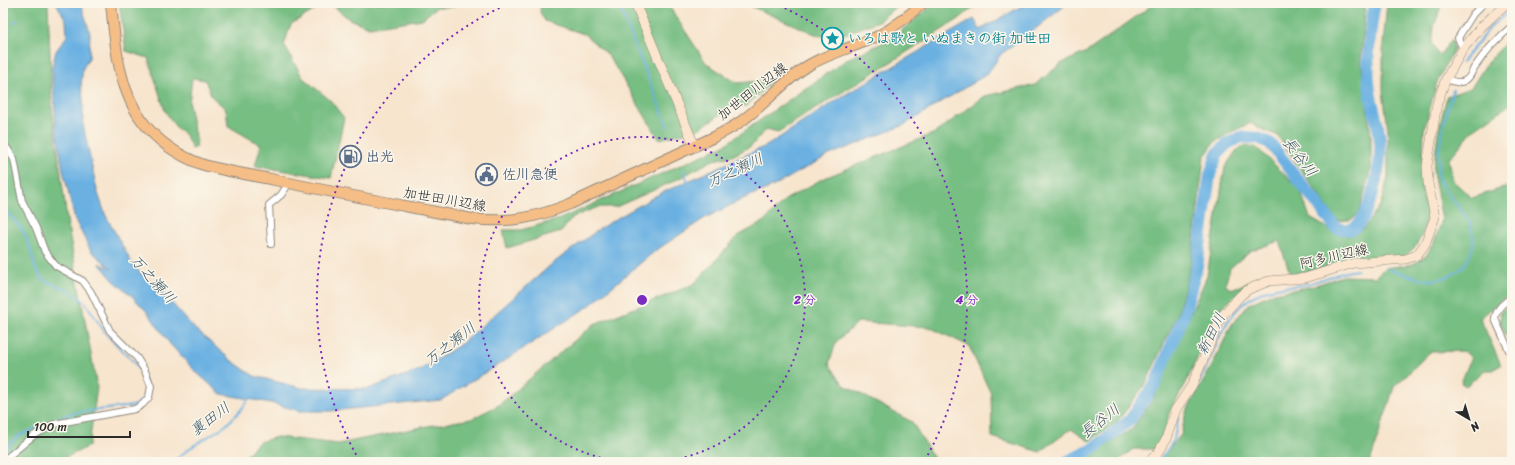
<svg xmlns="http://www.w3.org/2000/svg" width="1515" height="465" font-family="Sriracha,'Klee One',sans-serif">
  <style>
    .forest { fill: #77be83; stroke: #517457 }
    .water { fill: #6bb1e2; stroke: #4b6e86 }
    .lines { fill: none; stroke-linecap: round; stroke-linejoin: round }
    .stream { stroke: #6bb1e2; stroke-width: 2 }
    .river { stroke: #6bb1e2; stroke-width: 12 }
    .street-casing { stroke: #91887c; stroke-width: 8 }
    .secondary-casing { stroke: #91887c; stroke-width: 10 }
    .primary-casing { stroke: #91887c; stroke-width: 12 }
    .street { stroke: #fff; stroke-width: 6 }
    .secondary { stroke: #fbe5cf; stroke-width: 9 }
    .primary { stroke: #f6be87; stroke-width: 10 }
    .ring { fill: none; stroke: #7b2cbf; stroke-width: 2; stroke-dasharray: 2 4 }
    .labels { text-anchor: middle; stroke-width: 3; stroke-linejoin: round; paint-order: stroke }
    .culture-label { font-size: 14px; font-weight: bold; fill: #0d838f; stroke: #fbf7ec; text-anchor: start }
    .street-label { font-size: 14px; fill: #2b2b2b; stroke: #fbf7ec }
    .service-label { font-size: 14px; font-weight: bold; fill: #4e5e75; stroke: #fbf7ec; text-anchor: start }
    .water-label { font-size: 15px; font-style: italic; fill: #415a6b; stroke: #fbf7ec }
    .centre { fill: #7b2cbf; stroke: #fbf7ec; stroke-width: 2 }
    .ring-label { font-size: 12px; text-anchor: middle; font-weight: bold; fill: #7b2cbf; stroke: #fbf7ec; stroke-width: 3; stroke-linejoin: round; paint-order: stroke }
  </style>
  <rect width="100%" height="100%" fill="#fbf7ec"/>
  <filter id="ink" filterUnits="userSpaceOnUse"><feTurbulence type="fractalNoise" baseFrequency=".025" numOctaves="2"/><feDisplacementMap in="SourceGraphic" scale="8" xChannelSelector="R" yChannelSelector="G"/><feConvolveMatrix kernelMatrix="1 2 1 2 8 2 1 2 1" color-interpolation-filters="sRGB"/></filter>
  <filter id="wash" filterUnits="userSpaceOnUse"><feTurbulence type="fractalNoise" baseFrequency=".012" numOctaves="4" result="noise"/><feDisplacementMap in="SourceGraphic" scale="16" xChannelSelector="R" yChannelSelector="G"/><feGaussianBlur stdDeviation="0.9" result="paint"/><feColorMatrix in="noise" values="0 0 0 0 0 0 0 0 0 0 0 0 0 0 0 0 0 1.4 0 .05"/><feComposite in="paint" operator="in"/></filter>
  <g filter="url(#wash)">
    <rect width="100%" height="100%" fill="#f7e5ce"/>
    <path class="forest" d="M3,3H48L52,108L68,227L97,387L89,446L57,462H3Z
      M119,3H327L291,24L284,45L303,78L330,100L344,118L331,178L255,166L261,145L228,126L226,109L212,97L205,80L192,78L189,104L197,147L192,149L186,136L175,126L165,111L148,58L126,51Z
      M330,3H460L453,7H437L422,19L369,27L349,19Z
      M541,3H667L706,63L737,83L773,80L746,106L735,105L697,130L659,139L608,55L584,34L545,21L540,12Z
      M743,3H900L879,21L848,33L820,36Z
      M935,3H979L959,19L907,52L778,132L766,129L751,146L732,156L713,160L674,181L616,207H598L573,217L561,232L507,248L503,230H521L560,219L723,146L849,58L891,39Z
      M1155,3H1366L1361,59L1371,136V168L1359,214L1350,220L1339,221L1334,217L1277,135L1265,131L1251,123L1231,132L1215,142L1204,157L1191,264L1178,313L1146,383L1117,422L1089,441L1071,429L1040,452L992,437L991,394L969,346L929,327L858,322L836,342L829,364L844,385L912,422L936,462H240L259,442L277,437L338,444L422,427L471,419L499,405L594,324L680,290L695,283L738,236L765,221L785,200L822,179L935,133L985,96L1035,85L1062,63L1087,52Z
      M1387,3H1442L1434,27L1432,43L1439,56L1452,39L1454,49L1437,82L1424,130L1422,191L1427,211L1423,234L1415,247L1405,256L1349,261L1291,276L1279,241L1250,251L1230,268L1225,285L1231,289L1250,282L1218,312L1185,385L1169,413L1166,428L1155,449H1133L1116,462H1076L1094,453L1132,429L1153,399L1207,276L1225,167L1236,151L1246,145L1257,148L1300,189L1310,218L1338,234L1349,235L1364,228L1381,204L1388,177V130L1383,91V45Z
      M1512,36V103L1473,130L1449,159L1453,181L1472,198L1512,185V292L1480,318L1501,365L1492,370H1485L1466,386L1461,383L1471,358L1464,351L1430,352L1394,387L1370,462H1157L1181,435L1186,412L1212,366L1232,324L1249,304L1270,294L1313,286L1343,276L1375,277L1385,268L1413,264L1426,256L1435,240L1442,220L1433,172L1438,132L1447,96L1471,88L1487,63Z
      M1512,304V348L1500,322L1501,311Z"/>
    <path class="water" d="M56,3H81L90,33L89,58L83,68L81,86L83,98V125L97,190L105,214L134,267L160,290L195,329L232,361L254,376L302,388L368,389L420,370L461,344L552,264L602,227L659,194L768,145L843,96L974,19L980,30L1027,3H1068L1024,38L1001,54L987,74L904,125L827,156L772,187L747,197L705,218L655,251L589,306L504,361L441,400L330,411H300L271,403L221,394L196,372L170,344L148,313L131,295L114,281L99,263L112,269L91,251L75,220L63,170L56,127L52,67L56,51L67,36L66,20Z"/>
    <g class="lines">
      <path class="stream" d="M617,3L622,13L668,127
        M14,23L17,20
        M1462,62L1492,25L1512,9
        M3,157L6,173L5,210L22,229L30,247L35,268L43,280L68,290L85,302L106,334L134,362L142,374L146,384V393L143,400L133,406L72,413L18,436L3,451
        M684,171L688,183
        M1388,269C1401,273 1416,279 1429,280C1462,280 1482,252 1469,222C1462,208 1441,190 1438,177C1437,173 1438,168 1438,164C1439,139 1446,114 1453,90
        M1183,407C1188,399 1194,392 1198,384C1218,348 1222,307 1265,291C1279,286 1293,287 1307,284C1324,280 1339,272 1357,270
        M173,462L190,448L225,426L241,410L249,398
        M1159,462L1174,440L1178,418"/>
      <path class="river" d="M1066,462L1093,449L1130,420L1155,384L1184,315L1197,266L1210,175L1217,154L1228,143L1241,137L1258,138L1270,143L1336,228C1342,229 1349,231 1354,228C1371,216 1382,162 1380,142C1379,122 1370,102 1369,82C1367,56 1370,29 1375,3"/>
    </g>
  </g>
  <g filter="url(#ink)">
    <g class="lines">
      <defs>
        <path id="street" d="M3,14L4,3
          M1463,49L1458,38L1473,14L1484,3
          M1446,79C1452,81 1459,84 1464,81C1470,79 1471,73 1474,68C1484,53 1498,38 1512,26
          M3,142L14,159L22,201L36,228L45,252L56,266L83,281L91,292L110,331L137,358L145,371L151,386L149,397L143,404L135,409L54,424L33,436L3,461
          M271,244L269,205L281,195L289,183
          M1512,297C1504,303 1496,308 1495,319L1512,357"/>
        <path id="secondary" d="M635,3L695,147
          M1148,462L1158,453L1166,439L1176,409L1192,385L1222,316L1241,295L1249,289L1269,281L1305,278L1354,263L1406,259L1417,255L1425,244L1435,217L1428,183L1427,166L1437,103L1446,79L1463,49L1481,27L1507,3"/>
        <path id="primary" d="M111,3C115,43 118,89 143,122C157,141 179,156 201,164C223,171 252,175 275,180C340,194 406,206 472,219C510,223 535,218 570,204L714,137C726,131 738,125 748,116C769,100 786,79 809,65C830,53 854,47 876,37C894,28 908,16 923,3"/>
      </defs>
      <use href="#street" class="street-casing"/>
      <use href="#secondary" class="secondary-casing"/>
      <use href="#primary" class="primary-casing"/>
      <use href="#street" class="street"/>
      <use href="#secondary" class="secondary"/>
      <use href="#primary" class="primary"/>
    </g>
  </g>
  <g class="ring">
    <path d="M624 462A163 163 0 1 1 660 462"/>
    <path d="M359 460A325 325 0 0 1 510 3M774 3A325 325 0 0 1 925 460"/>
  </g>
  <defs>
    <symbol id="sight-ring" viewBox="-11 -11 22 22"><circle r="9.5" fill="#fbf7ec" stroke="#0f9aa8" stroke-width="1.5"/><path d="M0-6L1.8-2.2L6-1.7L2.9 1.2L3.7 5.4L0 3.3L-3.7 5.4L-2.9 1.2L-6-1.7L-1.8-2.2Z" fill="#0f9aa8"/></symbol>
    <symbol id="fuel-ring" viewBox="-11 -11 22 22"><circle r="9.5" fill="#fbf7ec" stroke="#5c6f8a" stroke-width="1.5"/><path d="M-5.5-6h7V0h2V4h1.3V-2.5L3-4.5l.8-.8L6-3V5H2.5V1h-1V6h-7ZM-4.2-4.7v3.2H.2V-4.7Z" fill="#5c6f8a"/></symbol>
    <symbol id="civic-ring" viewBox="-11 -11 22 22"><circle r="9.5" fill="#fbf7ec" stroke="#5c6f8a" stroke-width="1.5"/><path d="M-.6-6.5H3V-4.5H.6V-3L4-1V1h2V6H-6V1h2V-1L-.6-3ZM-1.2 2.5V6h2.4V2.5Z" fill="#5c6f8a"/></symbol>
  </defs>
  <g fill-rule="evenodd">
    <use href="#sight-ring" x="820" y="26" width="25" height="25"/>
    <use href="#fuel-ring" x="338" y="144" width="25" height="25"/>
    <use href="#civic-ring" x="474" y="162" width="25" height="25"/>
  </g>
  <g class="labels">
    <g class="culture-label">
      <text x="848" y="43">いろは歌と いぬまきの街 加世田</text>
    </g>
    <g class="street-label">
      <text transform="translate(752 91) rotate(-38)" y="5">加世田川辺線</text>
      <text transform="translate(445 199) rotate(10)" y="5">加世田川辺線</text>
      <text transform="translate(1334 256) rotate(-13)" y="5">阿多川辺線</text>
    </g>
    <g class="service-label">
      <text x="366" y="161">出光</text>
      <text x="502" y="179">佐川急便</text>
    </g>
    <g class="water-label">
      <text transform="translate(1300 157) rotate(52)" y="5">長谷川</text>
      <text transform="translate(735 170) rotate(-25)" y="5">万之瀬川</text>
      <text transform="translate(153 279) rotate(48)" y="5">万之瀬川</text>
      <text transform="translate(1211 334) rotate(-63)" y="5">新田川</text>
      <text transform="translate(450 344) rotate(-38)" y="5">万之瀬川</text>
      <text transform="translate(210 419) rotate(-37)" y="5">裏田川</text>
      <text transform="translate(1100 421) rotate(-38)" y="5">長谷川</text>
    </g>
  </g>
  <circle cx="642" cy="300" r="6" class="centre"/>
  <g class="ring-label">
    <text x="805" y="304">2 分</text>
    <text x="967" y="304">4 分</text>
  </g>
  <rect width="1515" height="465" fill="none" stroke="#fbf7ec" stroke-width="16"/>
  <g transform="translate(1469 419) rotate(142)" stroke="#fbf7ec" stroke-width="3" paint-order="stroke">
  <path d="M0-3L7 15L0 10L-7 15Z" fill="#2b2b2b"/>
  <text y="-6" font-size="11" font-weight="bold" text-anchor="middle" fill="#2b2b2b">N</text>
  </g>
  <path d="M28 431v6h102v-6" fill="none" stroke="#2b2b2b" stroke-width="2"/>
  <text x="34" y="431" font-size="12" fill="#2b2b2b" stroke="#fbf7ec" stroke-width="3" paint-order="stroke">100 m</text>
</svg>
